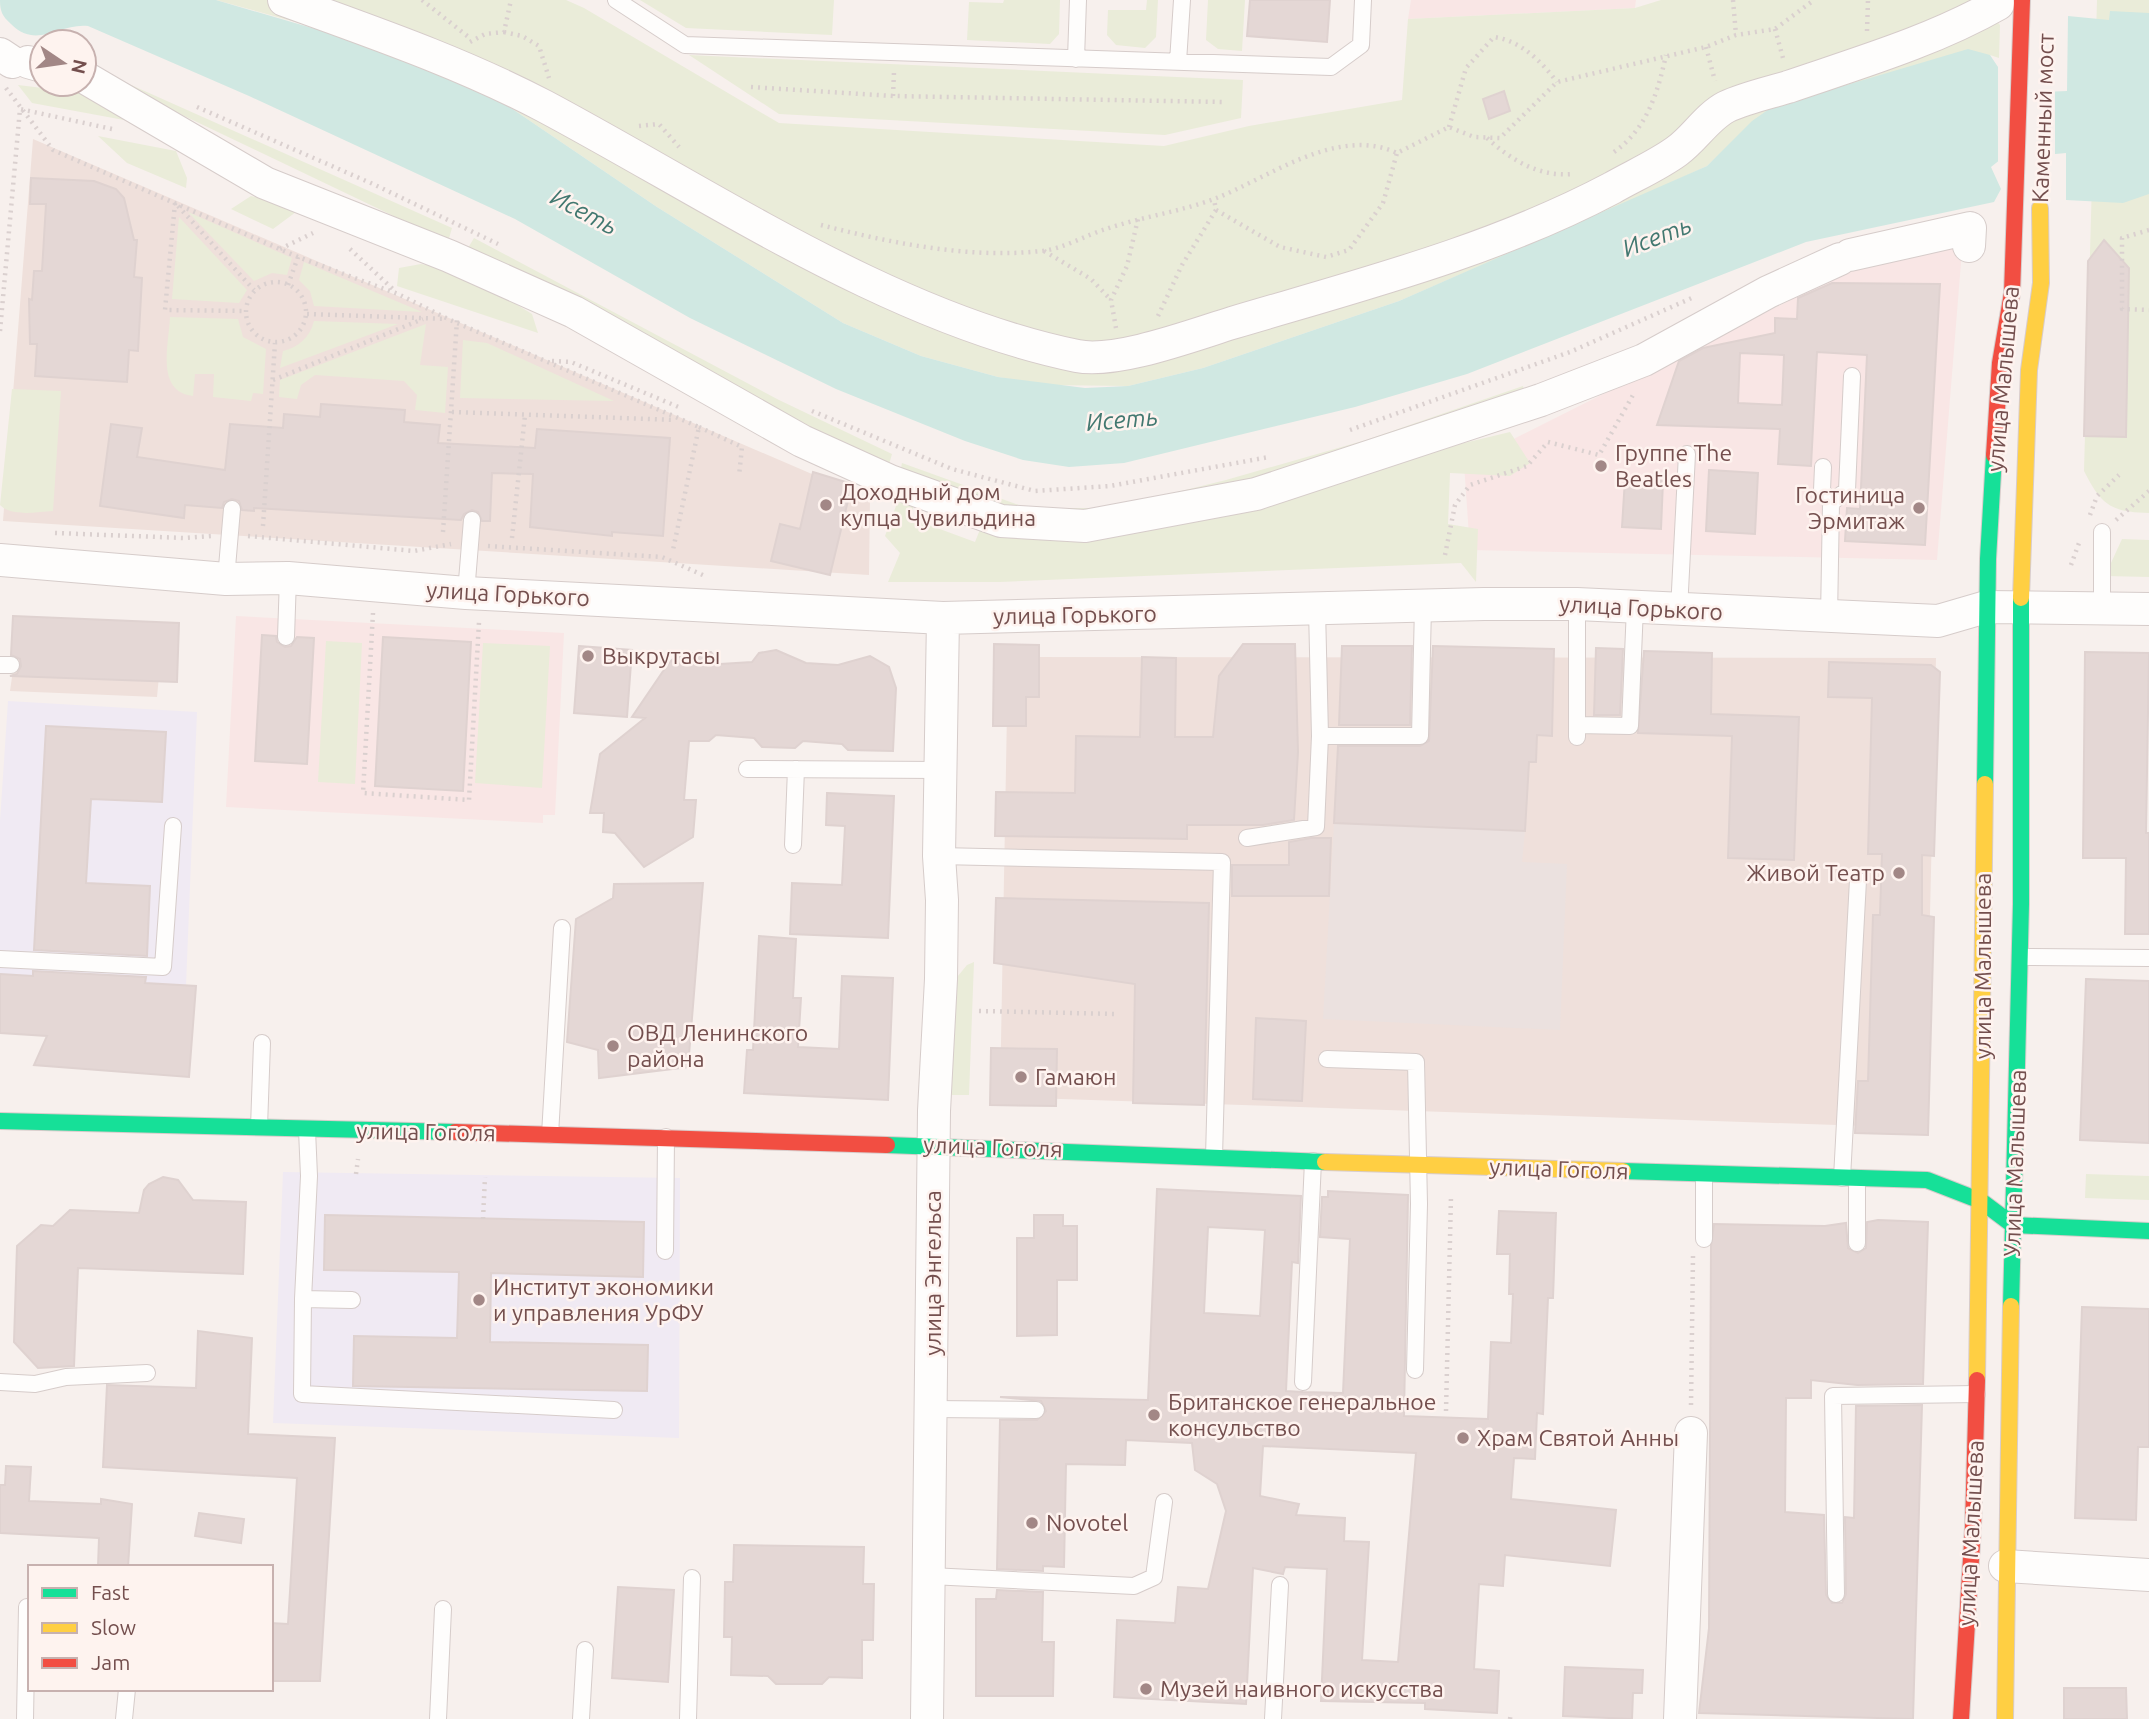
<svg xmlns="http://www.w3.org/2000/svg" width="2149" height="1719" font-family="Ubuntu,sans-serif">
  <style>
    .residential { fill: #efe0db }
    .commercial { fill: #f9e6e5 }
    .industrial { fill: #ebe1df }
    .education { fill: #f0eaf3 }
    .green { fill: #eaecd9 }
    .water { fill: #d0e8e2 }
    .pier { fill: #f7f0ed }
    .building { fill: #e4d7d5; stroke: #dfd2d0; stroke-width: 2; fill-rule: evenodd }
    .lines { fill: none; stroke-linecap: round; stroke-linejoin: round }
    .lane-casing { stroke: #d6ccca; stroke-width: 18 }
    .street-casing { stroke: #d6ccca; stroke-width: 34 }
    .fast-casing { stroke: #d8cccb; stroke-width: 18 }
    .slow-casing { stroke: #d8cccb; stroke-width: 18 }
    .jam-casing { stroke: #d8cccb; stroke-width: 18 }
    .path { stroke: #dad0cf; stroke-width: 4.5; stroke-dasharray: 2 5; stroke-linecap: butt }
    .lane { stroke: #fefdfc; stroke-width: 16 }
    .street { stroke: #fefdfc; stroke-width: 32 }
    .fast { stroke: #16e098; stroke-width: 16 }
    .slow { stroke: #ffcf43; stroke-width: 16 }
    .jam { stroke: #f24e42; stroke-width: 16 }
    .poi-dot { fill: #a28786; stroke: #fef3ef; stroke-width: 2.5 }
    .labels { text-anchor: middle; stroke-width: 5; stroke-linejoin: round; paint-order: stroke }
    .street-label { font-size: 23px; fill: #744f4e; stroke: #fef3ef }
    .poi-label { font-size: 23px; fill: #744f4e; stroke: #fef3ef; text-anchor: start }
    .water-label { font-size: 24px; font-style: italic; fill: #427870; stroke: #fef3ef }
  </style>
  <rect width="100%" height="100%" fill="#f7f0ed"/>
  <path class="residential" d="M33,139L870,499L869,575L3,521Z
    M19,628L163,634L157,697L10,691Z
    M1008,657L1936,658L1925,1128L1000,1097Z"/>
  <path class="commercial" d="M1411,0H1636L1635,8L1408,19Z
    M1963,238L1937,560L1470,550L1464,464L1880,255Z
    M236,616L564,633L555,815H543V823L226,807Z"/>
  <path class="industrial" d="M1334,823L1525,831L1522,862L1567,864L1560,1030L1323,1019Z"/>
  <path class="education" d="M8,701L197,712L186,986L0,974V821Z
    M283,1172L680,1178L679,1438L273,1423Z"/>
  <path class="green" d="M216,0H566L584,8L779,123L1164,146L1249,126L1402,100L1408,19L1635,8L1661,0H1979L2000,25L1999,58L1990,55L1727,147L1707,166L1662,187L1399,301L1203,368L1128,386L1047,385L998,377L921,356L843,323L657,207L499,100L324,30Z
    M640,0H834L832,35L686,28Z
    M1004,0H1060L1059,34L1050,44L967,40L969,2L1003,3Z
    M1147,0H1158L1156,37L1145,48L1116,45L1107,35L1108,10H1146Z
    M1208,0H1245L1242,51L1218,49L1206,40Z
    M2097,0H2149V513C2111,512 2101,505 2084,471Z
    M689,55L1243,80L1241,118L1165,135L779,114Z
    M84,64L452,228L448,242L92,72Z
    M18,85L92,94L151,125L32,103Z
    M98,136L176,151L187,178L186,188L127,163Z
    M251,196L300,209L273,229L231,209Z
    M188,212L292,258L287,275L272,273L254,281Z
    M179,217L247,290L239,303L172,299Z
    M474,238L779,400L892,454L888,468L465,253Z
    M304,262L422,312L314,306L310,291L299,280Z
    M421,264L464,272L532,314L538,333L397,286L399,268Z
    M170,317L238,319L243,337L266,349L263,394L253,393L251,401L213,397L214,374H195L193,396C155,392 169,344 170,317Z
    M314,321L398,324L280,368L283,351C299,347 310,337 314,321Z
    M426,324L420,365L448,367L445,413L415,410L417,395L404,381L315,375L301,385L297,399L279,397L280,380Z
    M463,340L487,343L614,401L460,398Z
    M1523,386L1527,401L1088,525L898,482L902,463L1027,508H1112L1226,480L1366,440Z
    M12,389L61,391L53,511C36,512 12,517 0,505Z
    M1510,432L1530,463L1510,476L1450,473L1448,524L1478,529L1476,582L1461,563L1000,582H888L900,553L885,536L900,495L915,501L910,518L975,542L981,527L1075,536Z
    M2122,539L2149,540V577L2105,576Z
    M326,641L362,643L355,784L318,782Z
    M483,643L550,646L542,788L475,783Z
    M974,962L969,1095H952L953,982L967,965Z
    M2086,1174L2149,1176V1200L2085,1198Z"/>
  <path class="water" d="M0,0H216L384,49L499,100L657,207L843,323L921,356L998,377L1085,388L1128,386L1203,368L1399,301L1707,166L1752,121L1772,107L1968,49L1990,55L1998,67V94L2067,91L2068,16L2109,20L2110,11L2149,13V194L2123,203L2066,200V153L2001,159L1991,167L2001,189L1994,202L1806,242L1467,374L1355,407L1124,463L1069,467L1023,460L965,441L836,389L690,318L515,219L249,96L88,26C59,23 37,50 11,24C2,16 0,11 0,0Z"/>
  <path class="pier" d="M1998,61L2001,67V90L2055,88V157L2002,162L1998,166Z"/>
  <path class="building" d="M1250,0H1330L1327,42L1247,36Z
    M1504,91L1510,111L1489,119L1483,99Z
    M31,178L94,181L116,189L124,198L134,240H137L134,277L142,278L138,351L129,350L127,382L35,376L37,344H30L29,299L32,300L34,271H42L46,204H30Z
    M2104,240L2129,268L2126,437L2084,436L2088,261Z
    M1832,283L1940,284L1925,545L1845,541L1847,508L1860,509L1867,355L1817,352L1811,466L1778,464L1780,429L1657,425L1679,361L1703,348L1775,333V318L1797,319L1798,298ZM1740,353L1784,355L1782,405L1738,403Z
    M321,404L405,410L404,422L440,425L438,443L535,448L537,429L670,438L663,536L612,532V536L530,527L533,474L492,473L490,521H482L478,512L472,510L464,514L461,520L254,508V511L242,510L239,501L232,499L224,502L222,508L185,505L184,518L100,506L111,424L142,428L137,457L225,470L230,424L283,428L284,414L320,417Z
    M1709,470L1758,473L1755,534L1706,531Z
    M813,472L852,484L830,575L771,561L780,524L800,529Z
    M1625,479L1663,481L1661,529L1622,527Z
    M13,616L179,623L177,682L10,676L17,674L21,666L20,659L11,655Z
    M262,635L276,636L277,642L285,647L291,646L297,637L314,638L307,764L255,761Z
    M383,637L471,642L463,791L375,786Z
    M994,644L1039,645V697H1026V726H993Z
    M1243,644H1295L1298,752L1294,820L1263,825H1187V839L995,836L996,792L1075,793L1076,736L1140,737L1142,657L1176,658L1175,737H1213L1219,676Z
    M579,646L632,650L627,717L574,713Z
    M1342,646H1412L1410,725H1339Z
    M1433,646L1554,649L1552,736L1537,735L1536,762H1529L1525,831L1334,823L1338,746H1420L1429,741Z
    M1596,648L1623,649L1620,715H1594Z
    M776,650L806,663L838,665L870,656L889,667L896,688L893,751L848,750L842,744L803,741L795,748L762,747L754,738L716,735L709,741H689L684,800H696L693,837L644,867L615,833L603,832L604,813H590L600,754L645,718L632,717L668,664L678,654L711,652L720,664L752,662L759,653Z
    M1644,651L1712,653L1711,714L1799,717L1794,860L1728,858L1732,736L1638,733Z
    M2085,652L2149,653L2146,833H2149V934H2125L2126,858H2083Z
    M1829,662L1931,665L1940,672L1934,856L1922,855V915L1934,917L1928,1135L1855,1133L1858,1081H1868L1873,915H1880L1882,854H1868L1872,698L1828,697Z
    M46,726L166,732L162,802L91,799L86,883L150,886L147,956L34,950Z
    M827,793L894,796L888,938L790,934L792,883L842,885L845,826L826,825Z
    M1311,838H1331L1329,896H1232V865H1289V842Z
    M703,883L688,1067L599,1078L598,1050L567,1042L576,919L613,898L614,884Z
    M996,898L1209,903L1204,1105L1133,1103L1135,984L994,963Z
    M759,936L796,939L793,998H801L798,1047L839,1049L842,976L893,978L888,1100L744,1093L747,1050H753Z
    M33,971L146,977L145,983L196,986L189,1077L34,1065L47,1036L0,1033V974L33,976Z
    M2086,979L2149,981V1143L2080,1140Z
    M1256,1018L1306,1021L1302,1101L1253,1099Z
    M991,1048L1057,1049L1056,1106L990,1105Z
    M163,1177L178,1180L193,1200L246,1202L243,1274L78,1268L74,1366L38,1368L14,1342L17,1246L41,1225L53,1226L70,1210L139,1213L144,1190L149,1184Z
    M1157,1189L1301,1196L1298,1263L1292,1262L1286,1391L1303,1392L1343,1393L1350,1239L1320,1237L1322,1197H1328V1191L1408,1195L1404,1416L1488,1419L1491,1342L1511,1343L1513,1294H1509L1510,1254H1497L1499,1211L1556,1213L1553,1298H1548L1543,1414L1537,1413L1535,1459L1514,1458L1511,1499L1616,1510L1610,1566L1505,1555L1503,1586L1479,1584L1474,1669L1499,1671L1497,1713L1425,1709V1703L1321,1701L1327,1569L1285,1567L1283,1574L1253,1568L1246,1704L1114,1697L1117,1620L1175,1623L1178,1587L1208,1589L1226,1511L1217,1484L1195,1470L1192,1443L1126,1440L1125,1465L1066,1464L1064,1567L1043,1566V1571L997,1569L1000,1420H1037L1046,1411L1041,1401L1000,1397L1148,1400ZM1208,1227L1265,1230L1260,1316L1204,1313ZM1263,1446L1416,1453L1398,1662L1362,1660L1369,1542L1344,1541L1345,1518L1296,1515L1299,1504L1260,1496Z
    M325,1215L644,1222L643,1277L491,1273L490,1342L648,1345L647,1391L353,1386L354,1336L457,1338L459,1272L324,1270Z
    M1034,1215H1063V1226H1077V1280H1057V1335L1017,1336V1238H1034Z
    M1878,1220L1928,1222L1923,1384L1857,1385L1811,1380V1398H1786L1785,1512L1824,1515L1826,1595L1832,1603H1842L1846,1594L1845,1517L1854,1518L1856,1406L1922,1405L1913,1719L1699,1713L1709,1628L1711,1246L1714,1224L1825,1226L1846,1223L1848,1248L1858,1253L1866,1248L1867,1222Z
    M2082,1307L2149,1309V1447H2138L2136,1520L2075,1518Z
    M198,1331L252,1338L248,1434L335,1438L320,1681H271V1623L288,1624L297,1478L103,1467L107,1385L196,1388Z
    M6,1466L31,1467L29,1501L101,1504V1499L132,1504L128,1567H98L99,1538L0,1533V1485H5Z
    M199,1513L244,1519L241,1543L195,1536Z
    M734,1545L864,1547L863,1584H874L873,1640H862V1678L829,1677L822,1684H776L768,1676L731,1675L732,1637H724L725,1582H733Z
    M618,1587L674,1590L668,1682L612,1678Z
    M997,1590L1043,1592L1042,1642H1054L1053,1696H976V1599H996Z
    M1565,1667L1643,1670L1642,1693H1633L1632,1719L1563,1716Z
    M2064,1688H2126L2127,1719H2064Z"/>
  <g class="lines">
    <defs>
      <path id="lane" d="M616,0L685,45L1331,67L1361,45L1363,0
        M1076,59L1078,0
        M1178,62L1182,0
        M1823,467L1822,490L1831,503
        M226,579L232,509
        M466,593L472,520
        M2102,609V532
        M1679,610L1687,454
        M1829,618L1831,503L1847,490L1852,376
        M286,637L288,578
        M0,665H11
        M1577,725L1630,726L1635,607
        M1320,736H1420L1423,606
        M1577,737V604
        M747,769L940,770
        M1247,838L1316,827L1320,736L1317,609
        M793,845L796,769
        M939,856L1222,862L1214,1157
        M2020,957L2149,958
        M0,959L163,967L173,826
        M1327,1059L1416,1062L1419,1204L1415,1370
        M259,1127L262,1043
        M307,1130L309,1176L303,1299L352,1300
        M550,1135L562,928
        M1704,1174V1239
        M1842,1178L1858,880
        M1857,1179V1243
        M665,1251L666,1137
        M303,1299L302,1394L614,1410
        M0,1382L35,1384L66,1377L147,1373
        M1303,1382L1313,1161
        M932,1409L1036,1410
        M930,1576L1134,1586L1154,1577L1164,1502
        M1836,1594L1833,1396L1977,1394
        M25,1719L27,1607
        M124,1719L127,1689
        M438,1719L443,1609
        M581,1719L585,1650
        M688,1719L692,1578
        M1273,1719L1280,1585"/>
      <path id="street" d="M284,0C372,32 460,62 544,106C711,195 891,318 1077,356C1116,364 1193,335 1232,323C1360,285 1493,251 1612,188C1633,176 1658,165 1677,151C1694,139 1707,117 1726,107C1745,98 1768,93 1788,87C1858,63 1933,41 1998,4
        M0,54L12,62
        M28,62L42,66
        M84,77L265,183L449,256L574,312L802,441L890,481L1001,521L1085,526L1256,494L1541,400L1644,360L1768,292L1840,259
        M1850,255L1970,228L1969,246
        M0,560L226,579L288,578L466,593L943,618L1484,604H1577L1938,621L1986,607L2149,609
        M2005,1566L2149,1575
        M927,1719L934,1111L941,979L942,900L939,856L943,618
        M1680,1719L1691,1433"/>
      <path id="fast" d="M1985,784L1988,559L1994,455
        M0,1121L455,1132
        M887,1145L1325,1162
        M1623,1171L1927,1180L1981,1201L2013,1225L2149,1231
        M2011,1306L2021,904V598"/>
      <path id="slow" d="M2021,598L2029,370L2041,283L2040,208
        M1325,1162L1623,1171
        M1977,1380L1985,784
        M2005,1719L2011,1306"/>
      <path id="jam" d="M1994,455L2000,363L2012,293L2022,0
        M455,1132L887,1145
        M1961,1719L1973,1527L1977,1380"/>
    </defs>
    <use href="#lane" class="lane-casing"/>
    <use href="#street" class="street-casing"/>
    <use href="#fast" class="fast-casing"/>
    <use href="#slow" class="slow-casing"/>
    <use href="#jam" class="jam-casing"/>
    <path class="path" d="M422,0L471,39
      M1733,0L1736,35
      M1775,29L1783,58
      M1867,31L1868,0
      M504,32L522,36L539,46L549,78
      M470,42L485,34L504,32L511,0
      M1706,47L1715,81
      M751,87L893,96L1224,102
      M6,88L53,150L298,257L398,294L448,319L699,427L673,550
      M893,96L894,72
      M197,107L373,184L498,244
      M639,126L659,124L679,147
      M1449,127L1466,68L1494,37C1521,41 1541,61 1557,82
      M1487,138C1511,160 1539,177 1572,174
      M1614,152C1647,129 1658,92 1666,55
      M175,203L165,310L245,311
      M178,206L254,290
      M1216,210L1280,247L1326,257L1349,250L1383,203L1397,153
      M821,225C891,243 969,259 1041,251C1063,249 1086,235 1106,229C1141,217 1179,212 1214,199C1267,179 1337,125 1397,153L1449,127L1474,137L1500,138L1557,82L1706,47L1736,35L1775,29L1814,0
      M2149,230L2122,238V309L2149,310
      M280,249L313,233
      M350,249L395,291
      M1044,251L1091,279L1111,300
      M246 312a30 30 0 1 1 60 0a30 30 0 1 1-60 0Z
      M288,285L298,257
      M307,314L447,319
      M1158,316L1182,265L1216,210L1214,199
      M1116,328L1111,300L1127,266L1138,219
      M0,331L20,109L112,129
      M552,361L571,362L681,408
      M273,380L423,319
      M812,411L952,469L1035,491L1110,486L1269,457
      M452,412L675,420
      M699,427L742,447L739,476
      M1350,430L1570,352L1694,297
      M1548,442L1599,455L1633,395
      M2090,515L2097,496L2119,475
      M2116,520L2149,491
      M263,526L275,343
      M443,532L457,320
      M55,533L184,538L211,536
      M248,536L414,551L451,544
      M512,538L525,415
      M488,546L662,557L705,576
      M1445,555L1455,505L1470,485L1527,466L1548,442
      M2071,565L2079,543
      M373,613L363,793L469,800L479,622
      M979,1011L1117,1014
      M356,1174L358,1159
      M483,1219L485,1177
      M1691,1405L1693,1256
      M1446,1411L1451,1196
      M1510,1719L1511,1713"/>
    <use href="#lane" class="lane"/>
    <use href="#street" class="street"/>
    <use href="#fast" class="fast"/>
    <use href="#slow" class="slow"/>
    <use href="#jam" class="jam"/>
  </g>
  <g class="poi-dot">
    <circle cx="1601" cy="466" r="7"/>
    <circle cx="826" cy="505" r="7"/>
    <circle cx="1919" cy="508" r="7"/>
    <circle cx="588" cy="656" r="7"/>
    <circle cx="1899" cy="873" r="7"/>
    <circle cx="613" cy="1046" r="7"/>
    <circle cx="1021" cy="1077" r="7"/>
    <circle cx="479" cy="1300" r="7"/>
    <circle cx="1154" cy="1415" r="7"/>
    <circle cx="1463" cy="1438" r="7"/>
    <circle cx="1032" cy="1523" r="7"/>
    <circle cx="1146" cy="1689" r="7"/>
  </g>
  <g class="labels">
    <g class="street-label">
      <text transform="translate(2043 118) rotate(-88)" y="8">Каменный мост</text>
      <text transform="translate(2003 379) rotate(-85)" y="8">улица Малышева</text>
      <text transform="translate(508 594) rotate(3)" y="8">улица Горького</text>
      <text transform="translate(1641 608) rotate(3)" y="8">улица Горького</text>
      <text transform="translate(1075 615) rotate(-1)" y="8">улица Горького</text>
      <text transform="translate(1983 966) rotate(-90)" y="8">улица Малышева</text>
      <text transform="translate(426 1132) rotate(1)" y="8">улица Гоголя</text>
      <text transform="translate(993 1147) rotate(2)" y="8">улица Гоголя</text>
      <text transform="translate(2015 1163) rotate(-88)" y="8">Улица Малышева</text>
      <text transform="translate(1559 1169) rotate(2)" y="8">улица Гоголя</text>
      <text transform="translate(933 1273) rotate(-90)" y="8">улица Энгельса</text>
      <text transform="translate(1971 1533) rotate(-87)" y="8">улица Малышева</text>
    </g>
    <g class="poi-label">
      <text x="1615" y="461">Группе The<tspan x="1615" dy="26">Beatles</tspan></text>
      <text x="840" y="500">Доходный дом<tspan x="840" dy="26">купца Чувильдина</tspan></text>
      <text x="1905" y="503" text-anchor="end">Гостиница<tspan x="1905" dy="26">Эрмитаж</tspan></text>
      <text x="602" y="664">Выкрутасы</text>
      <text x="1885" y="881" text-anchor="end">Живой Театр</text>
      <text x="627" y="1041">ОВД Ленинского<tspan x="627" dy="26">района</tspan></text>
      <text x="1035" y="1085">Гамаюн</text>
      <text x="493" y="1295">Институт экономики<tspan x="493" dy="26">и управления УрФУ</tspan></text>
      <text x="1168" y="1410">Британское генеральное<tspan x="1168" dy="26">консульство</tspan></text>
      <text x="1477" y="1446">Храм Святой Анны</text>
      <text x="1046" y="1531">Novotel</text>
      <text x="1160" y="1697">Музей наивного искусства</text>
    </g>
    <g class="water-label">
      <text transform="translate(584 212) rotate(28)" y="8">Исеть</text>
      <text transform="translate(1657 237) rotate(-21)" y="8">Исеть</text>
      <text transform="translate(1122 420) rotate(-5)" y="8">Исеть</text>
    </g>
  </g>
  <rect x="28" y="1565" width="245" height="126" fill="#fef3ef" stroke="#c7b1af" stroke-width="2"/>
  <rect x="42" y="1588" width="35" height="10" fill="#16e098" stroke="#c7b1af" stroke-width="2"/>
  <text x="91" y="1600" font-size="21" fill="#744f4e">Fast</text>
  <rect x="42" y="1623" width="35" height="10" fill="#ffcf43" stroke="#c7b1af" stroke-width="2"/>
  <text x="91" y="1635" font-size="21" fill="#744f4e">Slow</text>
  <rect x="42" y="1658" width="35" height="10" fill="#f24e42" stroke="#c7b1af" stroke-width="2"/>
  <text x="91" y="1670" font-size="21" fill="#744f4e">Jam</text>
  <g transform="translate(63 63) rotate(103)"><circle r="33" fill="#fef3ef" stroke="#c7b1af" stroke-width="2"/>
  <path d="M0-5L12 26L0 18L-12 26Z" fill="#a28786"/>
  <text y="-10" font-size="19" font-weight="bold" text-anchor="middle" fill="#744f4e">N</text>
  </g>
</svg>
